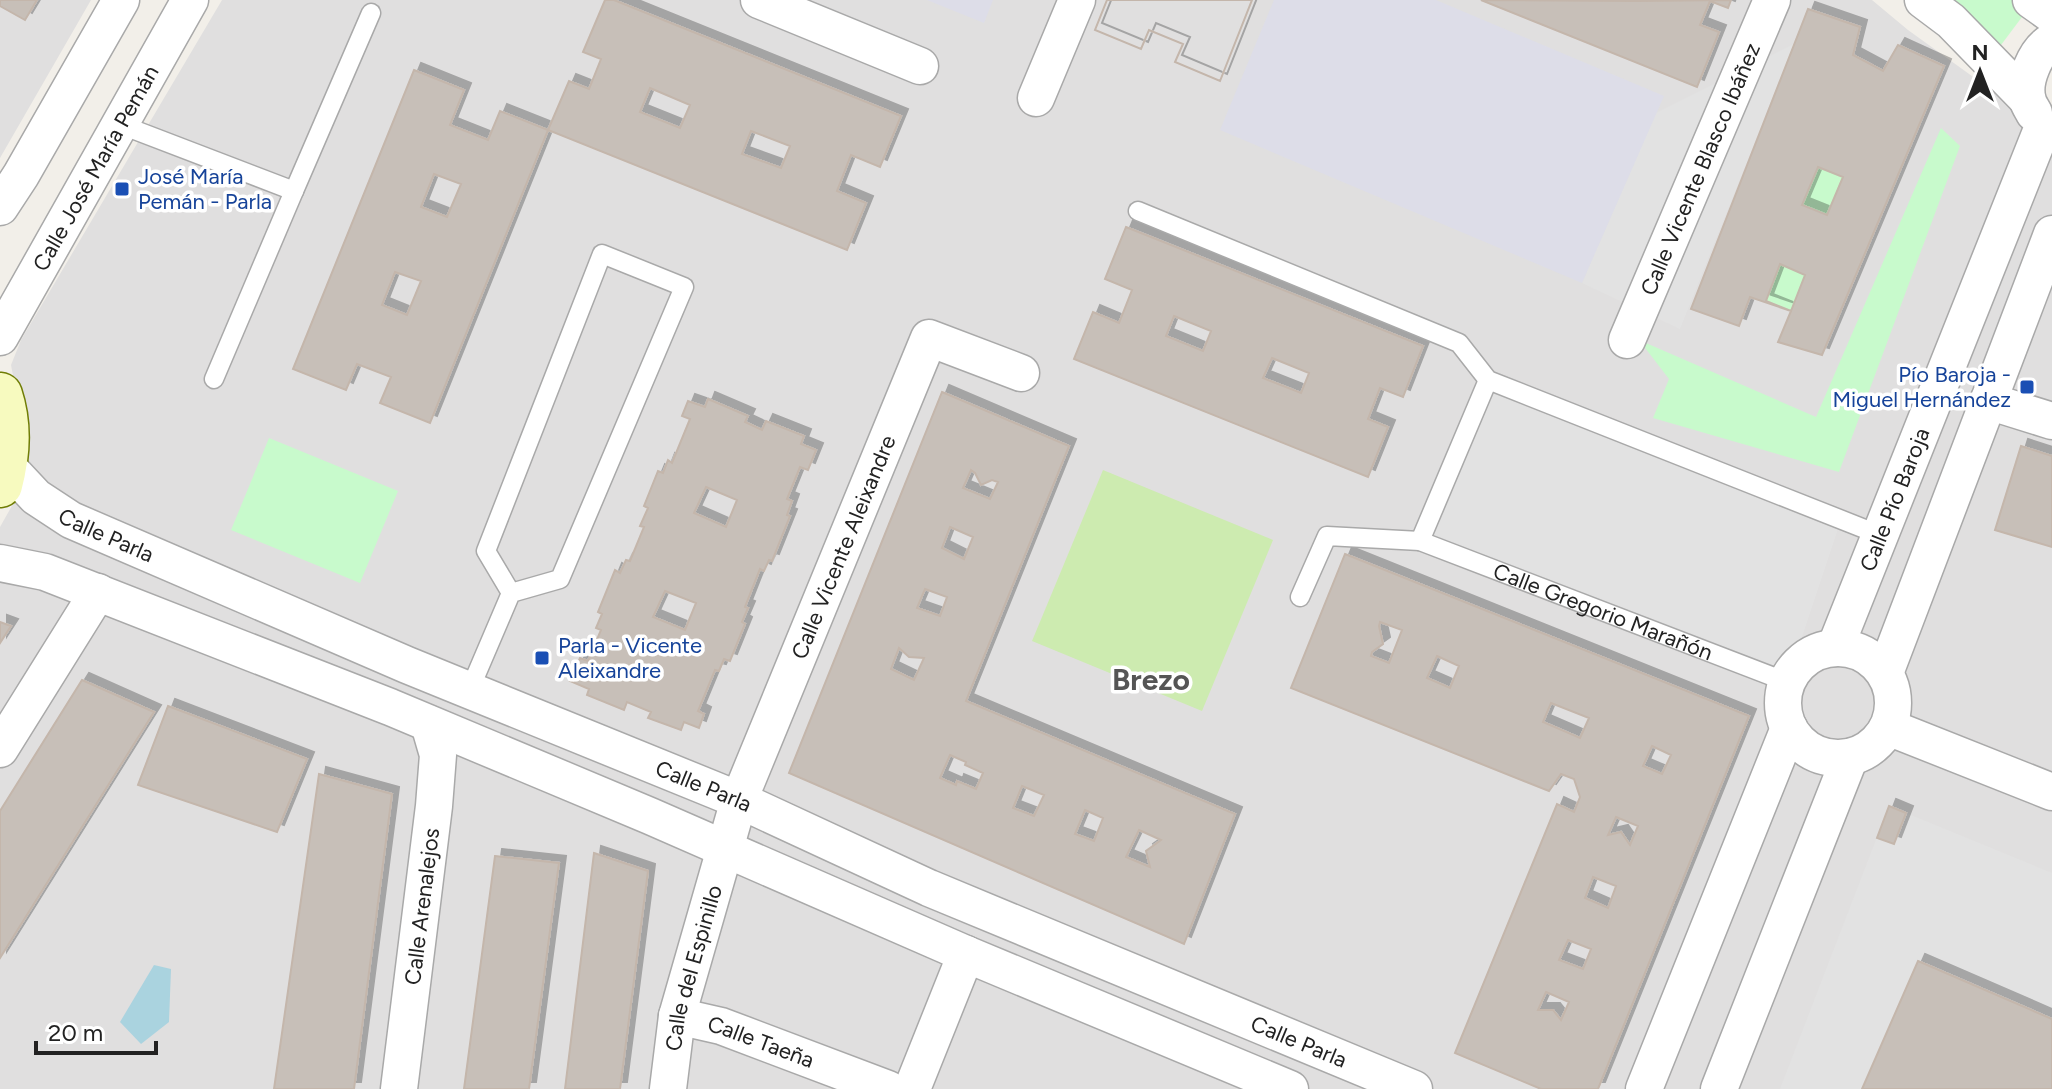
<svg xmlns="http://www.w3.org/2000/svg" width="2052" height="1089" font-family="Figtree,sans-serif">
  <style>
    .residential { fill: #e0dfdf }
    .grass { fill: #cdebb0 }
    .park { fill: #c8facc }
    .parking { fill: #e2e2e2 }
    .plaza { fill: #dddde8 }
    .water { fill: #aad3df }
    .building { fill: #c7bfb8; stroke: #c4b6ab; stroke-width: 2; fill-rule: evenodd; filter: url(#shadow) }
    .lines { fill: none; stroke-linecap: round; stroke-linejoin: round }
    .lane-casing { stroke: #a9a9a9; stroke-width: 21 }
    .street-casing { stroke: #a9a9a9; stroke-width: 39 }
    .secondary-casing { stroke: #707d05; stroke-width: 47 }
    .lane { stroke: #fff; stroke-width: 18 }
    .street { stroke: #fff; stroke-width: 36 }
    .secondary { stroke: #f7fabf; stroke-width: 44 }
    .transit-dot { fill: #1a4fb4; stroke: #fff; stroke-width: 3 }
    .labels { text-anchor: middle; stroke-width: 7; stroke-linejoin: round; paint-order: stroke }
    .street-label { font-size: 22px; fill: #222; stroke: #fff }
    .transit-label { font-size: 22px; fill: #164399; stroke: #fff; text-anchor: start }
    .district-label { font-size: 30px; font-weight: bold; fill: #555; stroke: #fff }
  </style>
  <defs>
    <filter id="shadow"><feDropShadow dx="7" dy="-7" stdDeviation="0" flood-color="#0004"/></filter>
  </defs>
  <rect width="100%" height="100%" fill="#f2efe9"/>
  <path class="residential" d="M0,0H91L0,158Z
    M222,0H1872L1908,30L2008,102L2052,147V1089H0V527L13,504L17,476L19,407L11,365L21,340Z"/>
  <path class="grass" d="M1103,470L1273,540L1202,711L1032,641Z"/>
  <path class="park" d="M1937,0H2015L2028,9L2001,45Z
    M1941,128L1960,146L1839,472L1653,418L1669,379L1639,340L1816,417Z
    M1818,167L1843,177L1827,215L1802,205Z
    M1780,264L1805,275L1791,311L1766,301Z
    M269,438L398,491L360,583L231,530Z"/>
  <path class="parking" d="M1794,44L1680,329L1582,283L1656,113Z
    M1488,380L1841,520L1787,682L1420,541Z
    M1889,806L2052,873V1019L1918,962L1862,1089H1780Z"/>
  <path class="plaza" d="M927,0H993L984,23Z
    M1274,0H1436L1664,96L1582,283L1220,130Z"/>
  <path class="water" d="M154,965L171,969L169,1022L141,1044L120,1022Z"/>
  <path class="building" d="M0,0H37L25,20L0,6Z
    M605,0H614L901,116L880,167L851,155L837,191L866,203L847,250L548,130L569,81L589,89L601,59L583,52ZM650,88L690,105L680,128L640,112ZM751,131L790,146L781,168L742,154Z
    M1107,0H1252L1220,81L1175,62L1183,44L1149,30L1141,49L1095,30Z
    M1107,0H1252L1220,81L1175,62L1183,44L1149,30L1141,49L1095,30Z
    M1481,0L1637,1L1731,0L1728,8L1710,1L1700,25L1719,32L1697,87Z
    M1808,9L1860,27L1853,55L1883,71L1898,45L1944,66L1822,355L1778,342L1791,311L1750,297L1739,326L1691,309ZM1818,167L1843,177L1827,215L1802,205ZM1780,264L1805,275L1791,311L1766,301Z
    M414,70L464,90L450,125L488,140L500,111L548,130L430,423L380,403L391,377L357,364L346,390L293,369ZM434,174L461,184L447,217L421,207ZM395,272L421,281L407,315L382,305Z
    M1126,227L1423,346L1403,397L1380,388L1368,419L1388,427L1368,477L1074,359L1093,312L1119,323L1132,290L1105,279ZM1174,316L1211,331L1203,351L1166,336ZM1272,358L1309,373L1301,393L1263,378Z
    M942,392L1069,446L966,701L1235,814L1184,944L789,773ZM971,470L975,473L981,485L992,480L998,482L990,499L963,488ZM950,527L973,537L964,559L942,548ZM925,589L947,597L940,616L917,608ZM899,648L909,657L924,658L914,680L891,669ZM950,755L966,762L965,765L983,773L976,789L957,781L956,785L940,778ZM1022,786L1044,795L1034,816L1013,808ZM1085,810L1103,818L1094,841L1075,834ZM1139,830L1161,840L1146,851L1150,867L1126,857Z
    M708,399L748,416L745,422L762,430L766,421L804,436L801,444L816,450L808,470L800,467L787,499L792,501L787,515L790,516L772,561L769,560L764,571L760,569L745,607L748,608L742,622L745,624L730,661L724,659L719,671L715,670L698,711L704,714L699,728L684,722L681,730L648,718L651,712L627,702L624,710L587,695L589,689L570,681L580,658L588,661L601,630L596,628L602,614L598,612L615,570L620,573L626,560L630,561L644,527L640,526L648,508L644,506L658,471L663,473L668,460L672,463L690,419L682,416L688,401L705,407ZM706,487L737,500L726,527L694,513ZM665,591L696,603L685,630L653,617Z
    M2021,446L2052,456V547L1995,530Z
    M1345,554L1749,716L1598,1089H1541L1455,1053L1557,804L1574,812L1580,797L1574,779L1561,774L1549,791L1291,688ZM1380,622L1402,630L1389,663L1371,656L1372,652L1383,644L1379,626ZM1437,656L1459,666L1450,688L1427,678ZM1551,703L1589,718L1580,738L1543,722ZM1652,746L1671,755L1662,774L1643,766ZM1616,817L1638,826L1630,845L1621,832L1608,835ZM1593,877L1616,886L1608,908L1585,898ZM1568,940L1591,949L1583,969L1559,960ZM1546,992L1569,1002L1561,1020L1553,1010H1538Z
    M0,622L11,626L0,643Z
    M82,680L154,712L0,958V811Z
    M168,706L307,759L277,832L138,785Z
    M319,774L392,794L354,1089H274Z
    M1889,806L1906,813L1894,844L1877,838Z
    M594,853L648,871L620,1089H565Z
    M495,856L559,863L529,1089H464Z
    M1918,961L2052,1019V1089H1862Z"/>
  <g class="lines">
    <defs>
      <g id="lane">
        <path d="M119,124L294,191L371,13"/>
        <path d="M1138,211L1459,343L1488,380L1880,535"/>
        <path d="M214,379L294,191"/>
        <path d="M1420,541L1488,380"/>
        <path id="s1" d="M1300,597L1327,536L1420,541L1787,682"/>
        <path d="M470,689L511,593L560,579L684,287L602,254L486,551L511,593"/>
      </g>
      <g id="street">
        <path d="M759,0L920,66"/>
        <path d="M1923,0L1951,21L2027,99"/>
        <path d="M2031,0L2052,15"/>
        <path d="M1036,98L1077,0"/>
        <path d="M2034,113C2032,109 2029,105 2028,101C2022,82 2035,51 2052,41"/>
        <path d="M0,207L21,175L121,0"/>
        <path id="s2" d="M0,337L190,0"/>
        <path id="s3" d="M1627,340L1772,0"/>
        <path d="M1988,401L2052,421"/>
        <path id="s4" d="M6,465L36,497L71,520L407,665L739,800L929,888L1414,1089"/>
        <path d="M0,563L45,572L390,707L650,816L966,954L1290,1089"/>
        <circle cx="1838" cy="703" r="55"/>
        <path id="s5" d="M1835,648L2042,129"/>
        <path d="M1885,673L2052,234"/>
        <path d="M1888,727L2052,792"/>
        <path d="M0,749L98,592"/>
        <path id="s6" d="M677,1016L721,1026L888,1089"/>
        <path id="s7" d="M399,1089L434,806L438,755L429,724"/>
        <path id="s8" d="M668,1089L677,1016L739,800L929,338L1021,373"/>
        <path d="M912,1089L966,954"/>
        <path d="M1644,1089L1789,728"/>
        <path d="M1719,1089L1850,757"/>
      </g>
      <path id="secondary" d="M0,395C10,425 8,455 0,485"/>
    </defs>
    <use href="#lane" class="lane-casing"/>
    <use href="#street" class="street-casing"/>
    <use href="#secondary" class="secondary-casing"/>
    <use href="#lane" class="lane"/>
    <use href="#street" class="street"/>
    <use href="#secondary" class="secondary"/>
  </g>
  <g class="transit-dot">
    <rect x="114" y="181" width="16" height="16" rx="4"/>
    <rect x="2019" y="379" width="16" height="16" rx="4"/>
    <rect x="534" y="650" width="16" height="16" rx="4"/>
  </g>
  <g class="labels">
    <g class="street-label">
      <text dy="8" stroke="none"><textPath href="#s2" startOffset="194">Calle José María Pemán</textPath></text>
      <text dy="8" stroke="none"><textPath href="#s3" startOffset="186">Calle Vicente Blasco Ibáñez</textPath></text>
      <text dy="8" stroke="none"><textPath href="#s5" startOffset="160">Calle Pío Baroja</textPath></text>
      <text dy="8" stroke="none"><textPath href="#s4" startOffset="124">Calle Parla</textPath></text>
      <text dy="8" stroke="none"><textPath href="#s8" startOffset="572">Calle Vicente Aleixandre</textPath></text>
      <text dy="8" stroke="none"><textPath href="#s1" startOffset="356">Calle Gregorio Marañón</textPath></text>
      <text dy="8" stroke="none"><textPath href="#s4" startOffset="772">Calle Parla</textPath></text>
      <text dy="8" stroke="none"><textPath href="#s7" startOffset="184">Calle Arenalejos</textPath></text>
      <text dy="8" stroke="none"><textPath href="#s8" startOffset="124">Calle del Espinillo</textPath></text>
      <text dy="8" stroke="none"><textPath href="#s4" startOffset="1420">Calle Parla</textPath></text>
      <text dy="8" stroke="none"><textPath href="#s6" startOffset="88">Calle Taeña</textPath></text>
    </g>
    <g class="transit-label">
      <text x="138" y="184">José María<tspan x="138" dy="25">Pemán - Parla</tspan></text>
      <text x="2011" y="382" text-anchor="end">Pío Baroja -<tspan x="2011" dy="25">Miguel Hernández</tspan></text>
      <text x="558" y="653">Parla - Vicente<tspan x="558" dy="25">Aleixandre</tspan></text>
    </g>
    <g class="district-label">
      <text x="1151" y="690">Brezo</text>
    </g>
  </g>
  <g transform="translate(1980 72)" stroke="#ffffff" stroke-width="6" paint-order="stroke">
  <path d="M0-6L14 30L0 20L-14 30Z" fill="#222222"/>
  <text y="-12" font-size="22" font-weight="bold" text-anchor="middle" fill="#222222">N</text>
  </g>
  <path d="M36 1041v12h120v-12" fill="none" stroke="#222222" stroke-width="4"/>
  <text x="48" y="1041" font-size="24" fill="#222222" stroke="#ffffff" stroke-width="6" paint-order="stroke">20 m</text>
</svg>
